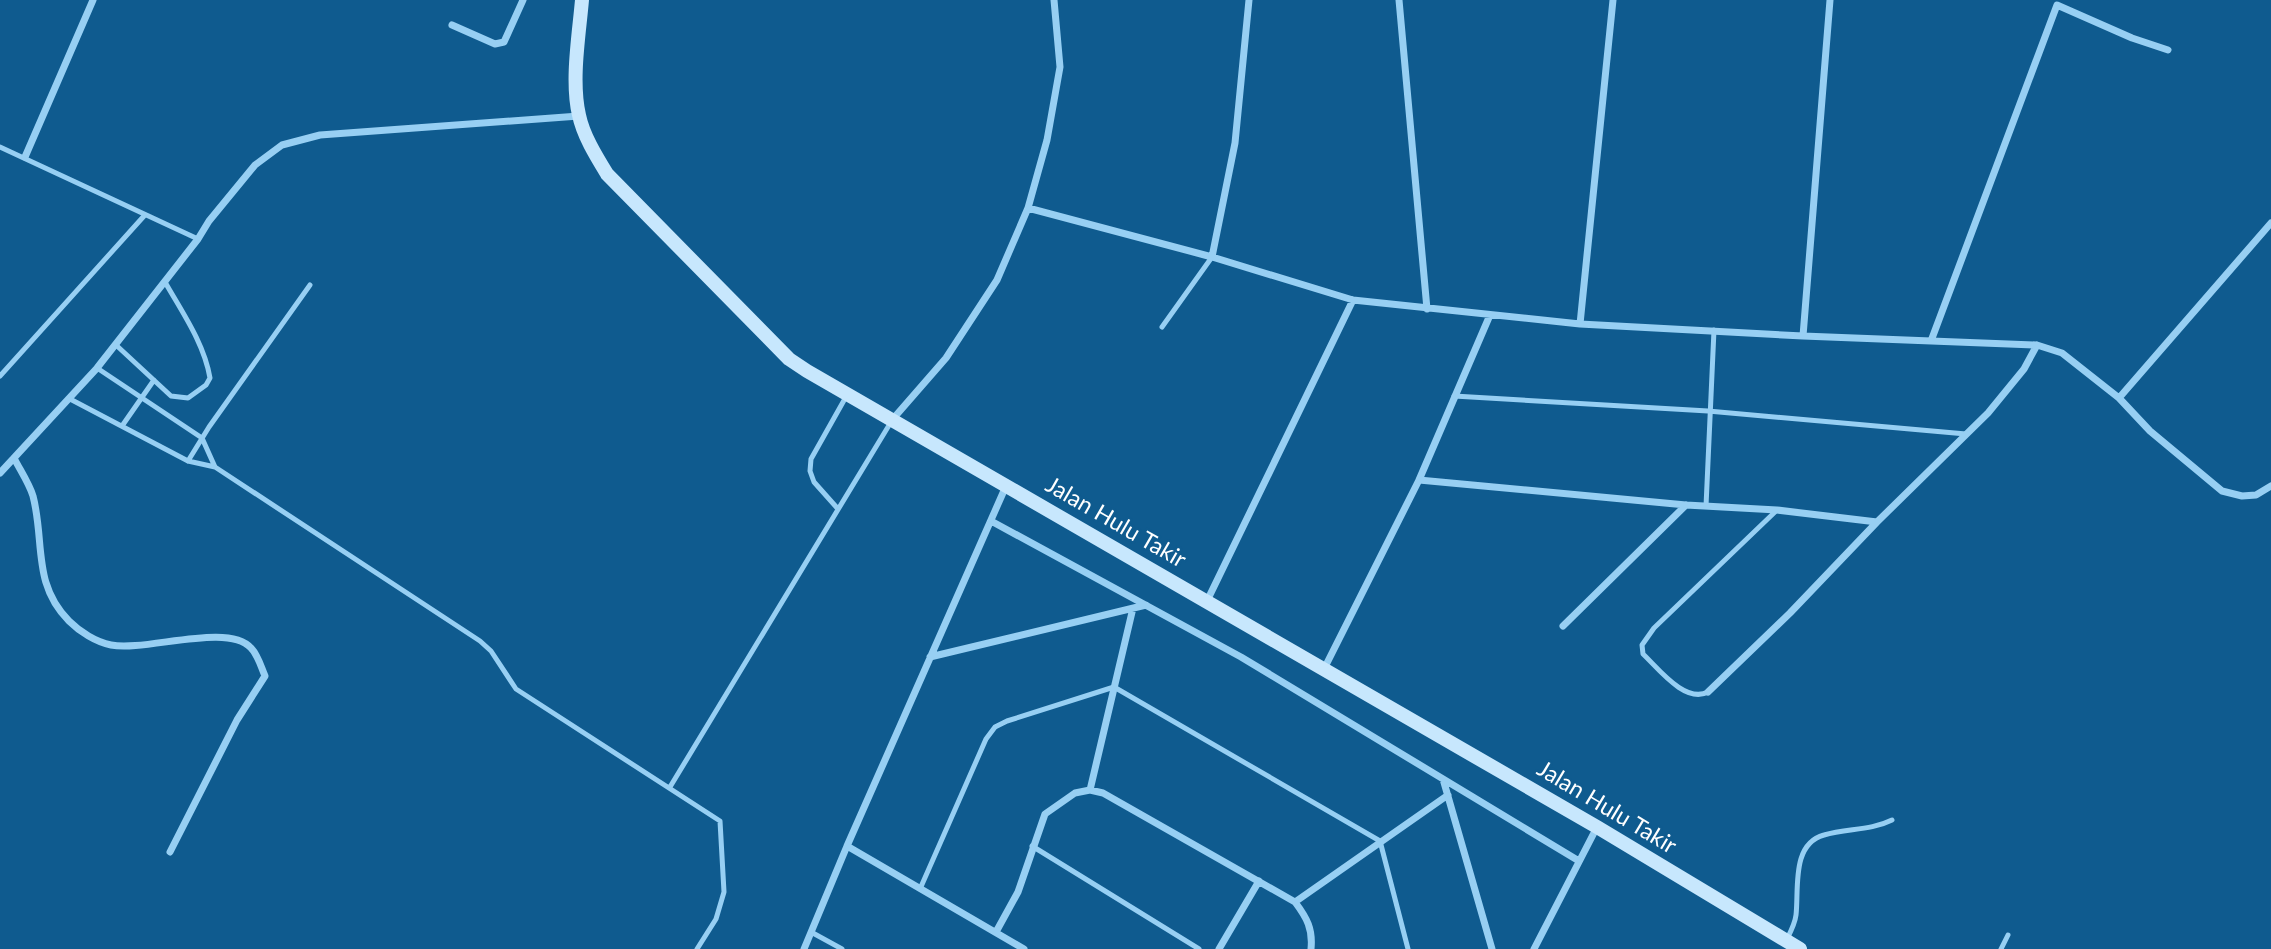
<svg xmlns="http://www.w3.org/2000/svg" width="2271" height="949" font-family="Lato,sans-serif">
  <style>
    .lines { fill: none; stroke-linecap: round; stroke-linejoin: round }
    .lane { stroke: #97cff3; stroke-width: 5 }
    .street { stroke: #97cff3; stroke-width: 7 }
    .secondary { stroke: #c7e7fd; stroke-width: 14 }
    .labels { text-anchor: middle; stroke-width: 5; stroke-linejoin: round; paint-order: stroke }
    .street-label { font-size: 23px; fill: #fff; stroke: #0f5b8f }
  </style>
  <rect width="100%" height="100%" fill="#0f5b8f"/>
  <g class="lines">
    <path class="lane" d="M0,147L198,239
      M1162,327L1212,257
      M116,345L171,396L188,398L206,385L210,378C204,343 182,312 165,282
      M97,368L202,438L215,467
      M0,376L144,216
      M1454,396L1708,411L1966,434
      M70,399L188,461L215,467L480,641L491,651L516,689L720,821L724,892L716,919L697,949
      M122,426L154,380
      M188,461L209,427L310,285
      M1706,506L1714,330
      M838,509L814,482L810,471L811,459L847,395
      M1708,692C1685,704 1658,668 1643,654L1642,645L1654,628L1777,510
      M670,787L891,422
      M1032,846L1199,949
      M920,889L986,739L995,727L1007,721L1114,687L1380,841L1408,949
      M811,932L842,949
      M1786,941C1790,933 1795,924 1796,915C1799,889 1791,844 1824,835C1847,828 1870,831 1892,820
      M2001,949L2008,935"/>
    <path class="street" d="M1399,0L1427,309
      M452,25L495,44L504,42L523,0
      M25,157L93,0
      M1028,208L1047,140L1060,67L1054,0
      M1212,257L1235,143L1249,0
      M1490,315L1419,480L1686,505L1777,510L1877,522L1790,613L1708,692
      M1580,324L1613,0
      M1803,336L1830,0
      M1931,341L2057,5L2132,38L2168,50
      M2119,398L2271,223
      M892,420L946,358L997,280L1028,208L1212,257L1353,300L1580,324L1803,336L2037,345L2062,353L2119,398L2150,431L2222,491L2242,496L2256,495L2271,486
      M14,458C20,470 29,483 33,496C45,542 32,584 69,621C80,632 96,642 111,645C145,652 228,622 251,648C258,655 261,667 265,676L237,720L170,852
      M0,473L97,368L198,239L209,221L255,165L282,145L320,135L579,116
      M1006,486L847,846L1024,949
      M991,521L1241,657L1579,861
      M1877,522L1988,413L2024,369L2037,345
      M1207,601L1353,300
      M1563,626L1686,505
      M930,657L1146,605
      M1324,669L1419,480
      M1443,779L1492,949
      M1090,790L1133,608
      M1295,902L1448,795
      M996,932L1018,892L1045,814L1075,793L1090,790L1103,793L1295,902C1307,918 1313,929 1311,949
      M804,949L847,846
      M1219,949L1259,881
      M1534,949L1597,827"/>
    <path class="secondary" d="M582,0C579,35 571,81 579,115C583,135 596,156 607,174L789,359L807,371L1597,827L1800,949"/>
  </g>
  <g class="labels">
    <g class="street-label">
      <text transform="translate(1116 522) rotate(30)" y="8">Jalan Hulu Takir</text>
      <text transform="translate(1607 807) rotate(31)" y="8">Jalan Hulu Takir</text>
    </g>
  </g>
</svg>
